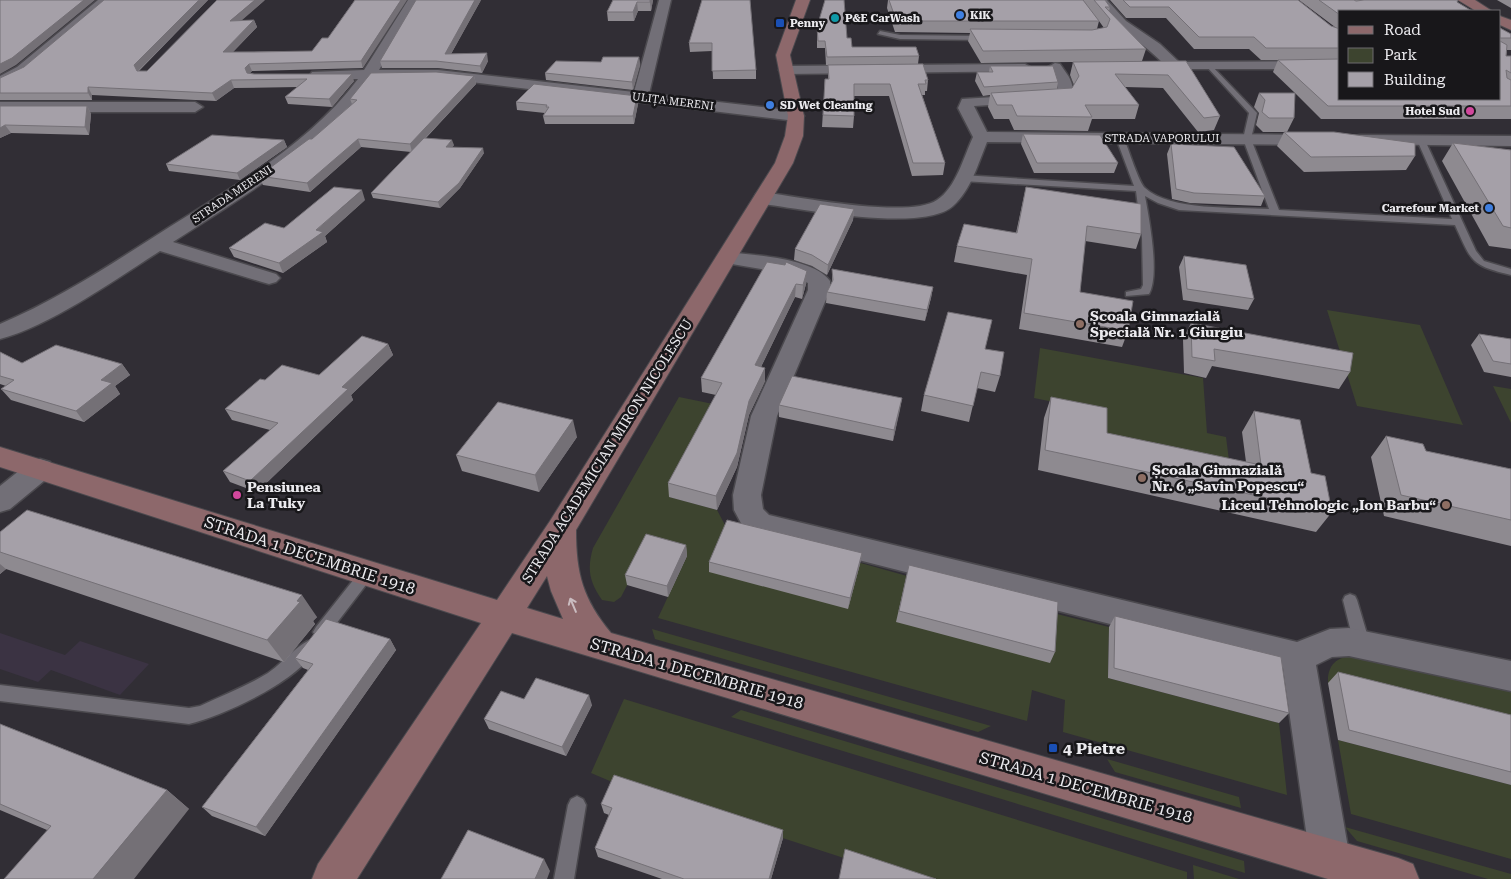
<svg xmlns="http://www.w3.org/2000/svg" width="1511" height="879" font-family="'Roboto Serif',serif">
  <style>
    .industrial { fill: #3b3343 }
    .green { fill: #3d442f }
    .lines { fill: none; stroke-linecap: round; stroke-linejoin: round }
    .lane-casing { stroke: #4b494e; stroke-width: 3 }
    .street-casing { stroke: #4b494e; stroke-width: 3 }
    .secondary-casing { stroke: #4b494e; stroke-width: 2 }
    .lane { fill: #726f77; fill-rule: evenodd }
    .street { fill: #726f77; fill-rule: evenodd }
    .secondary { fill: #8d686b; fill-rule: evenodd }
    .wall { fill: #8e8a90; fill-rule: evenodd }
    .shaded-wall { fill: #747076 }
    .building { fill: #a5a0a8; stroke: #747076 }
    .oneway { stroke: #cabcc0 }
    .shop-dot { fill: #3f7fe0; stroke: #18171a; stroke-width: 2 }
    .culture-dot { fill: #0f9aa8; stroke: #18171a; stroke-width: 2 }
    .transit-dot { fill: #1a4fb4; stroke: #18171a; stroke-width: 2 }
    .hotel-dot { fill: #d1479c; stroke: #18171a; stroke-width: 2 }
    .education-dot { fill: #8d6e63; stroke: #18171a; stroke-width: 2 }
    .labels { text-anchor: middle; stroke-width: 5; stroke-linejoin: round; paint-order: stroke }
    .far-poi-label { font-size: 11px; font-weight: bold; fill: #ebeaee; stroke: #18171a; text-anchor: start }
    .far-street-label { font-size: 11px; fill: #ebeaee; stroke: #18171a }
    .poi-label { font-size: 14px; font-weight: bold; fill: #ebeaee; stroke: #18171a; text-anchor: start }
    .street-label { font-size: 14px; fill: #ebeaee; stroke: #18171a }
    .near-street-label { font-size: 16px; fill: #ebeaee; stroke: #18171a }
    .near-poi-label { font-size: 16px; font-weight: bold; fill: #ebeaee; stroke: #18171a; text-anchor: start }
  </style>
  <rect width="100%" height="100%" fill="#312e35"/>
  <path class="industrial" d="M0,633L65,655L80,641L149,664L120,695L51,670L38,682L0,669Z"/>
  <path class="green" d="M1327,310L1420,325L1463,425L1357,406Z
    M1040,348L1203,378L1207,433L1226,437L1231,476L1106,450L1107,413L1034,398Z
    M1493,386L1511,389V423Z
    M679,397L718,405L670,497L717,510L725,525L907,576L897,622L1053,613L1109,627L1108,678L1279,723L1287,795L1063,732L1065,700L1032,690L1027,721L658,618L687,556L648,545L621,597L614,602L602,600C589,581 587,569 593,548Z
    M652,629L991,726L978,732L655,639Z
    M1357,655L1511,690V733L1509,728L1328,683C1327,663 1339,656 1357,655Z
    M624,699L1187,872V879H908L617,784L591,773Z
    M741,710L1244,861L1245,873L731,717Z
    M1338,740L1511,785V859L1351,814Z
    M1107,759L1239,797L1241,808L1115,772Z
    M1345,827L1511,874V879H1488L1357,841Z
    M1193,865L1239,879H1194Z"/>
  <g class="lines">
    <defs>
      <path id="lane" d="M880,31L900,35L986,36L989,38L986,40L900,39L878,34Z
        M1207,65H1211L1257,113L1251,139L1279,210L1452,219L1417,140L1424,138L1476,251L1484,261L1511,269V275C1470,265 1472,262 1455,225L1179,210L1158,203L1145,196C1149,218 1160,275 1149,294L1126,296V292L1141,289L1143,285L1142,238L1136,191L962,181L958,178L962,175L1134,186L1116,138L1120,136L1124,138C1128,148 1139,183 1145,188C1170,211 1236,207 1269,209L1243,139L1249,113L1207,67Z
        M367,567L372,569L374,573L372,577L326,637L321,639L316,637L313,632L316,627L362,569Z
        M1350,594L1355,596L1357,600L1370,644L1368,649L1362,651L1356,649L1354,644L1343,600L1345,596Z
        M308,641L314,643L316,648C301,680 223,716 189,724L0,701V685L189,708L200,706C223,695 247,686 268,673C280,665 298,645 308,641Z
        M577,796L583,799L586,805L574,879H554L568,805L571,799Z"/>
      <path id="street" d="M98,0H112L27,73L0,87V76L17,67Z
        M408,0H420L379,70H438L634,92L659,0H671L649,94L796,111L804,116L796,121L438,78L373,79C323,151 245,195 173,242L276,274L280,278L276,282L269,284L262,282L160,251C115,280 50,326 0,339V324C61,298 116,261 171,226C238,184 310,143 358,79H317L310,75L312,72L364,70Z
        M1094,0H1107L1126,21L1160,44L1179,62L1340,61V69H1149L1147,66L1149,63L1162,62C1138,38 1114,29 1094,0Z
        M1055,63L1060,64C1069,77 1078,86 1068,100L974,106L987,132L1316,135L1322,136L1324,140L1322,144L1316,145L987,142C978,164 971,190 953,206C923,233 803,209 763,204L756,202L754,198L756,194L763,192C799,197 909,219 937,200C956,188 964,156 973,137L958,108L962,99L1058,93L1057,82L1048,67Z
        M1025,64L1032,68L1030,71L786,74L779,70L786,66Z
        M0,102H195L203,107L195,112H0Z
        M1360,135L1511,136V146L1354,144L1352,140L1354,136Z
        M727,252C753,255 814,258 830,281V290L777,416L761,495L763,509L769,515L1297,642L1330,629L1349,628L1511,661V691L1349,656L1332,657L1316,665L1350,859L1344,873L1330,879L1316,873L1310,859L1283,668L764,536L749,531L742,525L734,510L733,495L751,416L808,290V283L784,273L720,262L717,258L720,254Z
        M40,459L50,462L54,469L50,476L10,509L0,512V486L30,462Z"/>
      <path id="secondary" d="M796,0H810L790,55L804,116L803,136L793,163L576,530C576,574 583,599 611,633L1398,858L1413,864L1419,879H1328L512,633L357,879H312L318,864L481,623L0,467V447L497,600L550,521L775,163L785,136L788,116L776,55ZM547,576L551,591L563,619L527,608Z
        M1458,0H1475L1492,11H1476Z
        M1500,16L1511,20V30L1500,25Z"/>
    </defs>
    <use href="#lane" class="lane-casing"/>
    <use href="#street" class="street-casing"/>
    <use href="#secondary" class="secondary-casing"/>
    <use href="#lane" class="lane"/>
    <use href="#street" class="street"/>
    <use href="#secondary" class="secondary"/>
  </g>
  <path class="wall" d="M104,0H208L139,71H147L265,0L241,20H254L257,27L233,52L312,51L328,38L355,0L363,68L252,71L250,73L254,74L354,81L332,107L288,104L285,97L298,87L234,88L216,101L92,95V100H0V78L24,67Z
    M481,0L451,54L488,61L482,73L438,68H382L380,61Z
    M613,0H653L651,11H638L634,21H608L607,12Z
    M702,0L756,70V79H713L712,51L690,52L689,43Z
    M888,0H1105L1110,7L1109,11L1146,49L1142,61H1186L1220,116L1214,130L1198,132L1163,88L1125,87L1139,105L1135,119H1092L1088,131L1014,130L1009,119H994L988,107L990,95L983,96L975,81L977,72H989L990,66L1058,82L1057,89L1072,88L1074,85L1070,75L1073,62L981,63L968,41L970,33L895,32L887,8ZM1099,21L1104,28L1097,29Z
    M1110,0H1298L1331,26L1335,27L1299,0H1458L1340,11V99H1500V28L1511,34V50H1507L1506,56H1511V119H1321L1295,93L1294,118L1287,132L1415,156L1406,170L1304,172L1277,146L1284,132H1263L1256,125L1259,113L1254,107L1259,93H1295L1273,72L1278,60H1261L1249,49H1194L1166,18H1126Z
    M1497,0H1511V8Z
    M817,27L847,38L852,47L919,56L918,64L826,65L825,48H817Z
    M639,57L640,65L633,90L546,80L545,73L601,62Z
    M828,65L928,80L927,91H925V95H922L945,163L943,175L912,176L889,96H854V116L853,128L822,127L825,79H828Z
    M474,76L476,84L426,138L454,145L452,147L484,153L460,188L440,208L373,198L371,193L411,152L361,147L310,192L263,185L259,176L312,139L352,104L350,99Z
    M516,102L638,104L634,124H545L543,116L545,113L517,110Z
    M0,106H87L91,114L89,135L11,133L0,138Z
    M1023,134L1118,163L1114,173H1034L1021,144Z
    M284,140L287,147L240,180L169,171L166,164Z
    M1453,143L1511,150V249L1489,246L1442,161Z
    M1171,144L1265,196L1261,206L1190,203L1172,199L1167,154Z
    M1026,187L1141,234L1136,249L1085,241L1080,292L1128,331L1122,347L1019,329L1027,275L954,262L957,246L1016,233Z
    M365,200L325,236L327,242L283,273L234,257L229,248Z
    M854,209L853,220L827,275L812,266L794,260L795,249Z
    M1184,256L1254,299L1248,310L1183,300L1179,267Z
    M767,262L806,284L802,299L795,297L761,367L765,381L749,415L737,467L717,510L669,497L668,483L716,395L702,392L701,378Z
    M832,269L933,287L931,298L925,321L826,303L827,292L832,282Z
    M1191,323L1350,372L1339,389L1212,366L1206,378L1184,373L1183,339Z
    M1479,334L1511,339V377L1484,372L1471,345Z
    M388,344L393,355L351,395L353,400L257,492L230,482L223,471L270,430L232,420L225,409L265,380L319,375Z
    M985,349L1000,376L995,392L977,388L969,422L921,411L924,395Z
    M0,352L22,363L122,364L130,375L115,386L120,394L84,422L11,400L1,389L6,386L0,384Z
    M1051,397L1107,433L1246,462L1242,432L1254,411L1311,473L1332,512L1316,532L1038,470L1044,418Z
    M902,398L893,441L779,417V405Z
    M1386,436L1426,451L1511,469V546L1384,516L1371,457Z
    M577,437L539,492L462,471L456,455Z
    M0,532L317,617L313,621L315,624L284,662L6,569L0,574Z
    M686,545L687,556L668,597L627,585L625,575Z
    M862,553L860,564L848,609L709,572V562Z
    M909,565L1055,652L1050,663L896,622Z
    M1115,616L1289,713L1279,723L1108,678L1109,627Z
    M390,639L396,650L265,836L212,816L202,807L308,670L303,668L295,658Z
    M1338,672L1511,715V785L1338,740L1328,683Z
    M524,699L592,705L566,756L489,729L484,719Z
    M0,724L167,790L189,809L47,830L0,810Z
    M601,804L783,838L771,879H662L598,857L595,848L609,815L604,813Z"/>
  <path class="shaded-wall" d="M84,0H95L16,65L0,74V64Z
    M199,0H208L137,72L134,65Z
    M255,0H265L233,28L230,21Z
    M401,0H407L363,68L361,61Z
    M475,0H481L447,61L445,54Z
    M650,0H653L651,11L650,2Z
    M637,2L638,11L634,21L633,12Z
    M254,20L257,27L226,59L223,52Z
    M487,53L488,61L482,73L480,66Z
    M639,57L640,65L633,90L632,82Z
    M249,64L252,71L248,75L245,68Z
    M352,74L354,81L332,107L329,99Z
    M474,76L476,84L412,152L410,144Z
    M231,80L234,88L216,101L212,93Z
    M88,87L92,95V100L88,93Z
    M637,96L638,104L634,124L633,116Z
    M87,106L91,114L89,135L85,127Z
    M5,125L11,133L0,138V128Z
    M358,139L361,147L310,192L307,183Z
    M284,140L287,147L240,180L237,173Z
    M452,140L454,145L448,152L446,147Z
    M483,148L484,153L460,188L440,208L438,202Z
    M362,190L365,200L325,236L327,242L283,273L279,263Z
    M854,209L853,220L827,275L828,265Z
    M807,271L806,284L802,299L803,285Z
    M796,284L795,297L755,379V365Z
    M933,287L931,298L925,321L927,310Z
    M388,344L393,355L351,395L353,400L257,492L250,481L342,387Z
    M122,364L130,375L115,386L120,394L84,422L76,411L101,380Z
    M765,368V381L749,415L737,467L717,510L716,496L749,401Z
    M902,398L900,410L893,441L894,430Z
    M573,420L577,437L539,492L535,475Z
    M686,545L687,556L668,597L667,586Z
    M862,553L860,564L848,609L850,598Z
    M0,564L6,569L0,574Z
    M302,595L317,617L313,621L315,624L284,662L267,640Z
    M390,639L396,650L265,836L256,827Z
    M589,695L592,705L566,756L562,747Z
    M167,790L189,809L134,879H93Z
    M783,830V838L771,879H769Z
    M544,859L550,871L547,879H535Z"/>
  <path class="building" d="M0,0H84L12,58L0,64Z
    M104,0H199L134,65L137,71H147L217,0H255L230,21L254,20L223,52H254L312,51L322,38H328L355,0H401L361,61L249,64L245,68L247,73L254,74H352L329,99L285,97L307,79L231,80L212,93L88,87V93H0V78L24,67Z
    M416,0H475L445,54L487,53L480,66L436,61H380Z
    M613,0H650V2H637L633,12H607Z
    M702,0H750L756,70L712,71V43H689Z
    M825,0H844L847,38H851L852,47H916L919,56L827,57L825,41H818L817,27Z
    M889,0H1083L1099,21H898L896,20Z
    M1094,0H1105L1110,7H1105L1146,49L983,51L970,29L1092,30L1107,27L1110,19Z
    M1123,0H1298L1331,26L1340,29V48H1266L1254,37H1199L1169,7H1130Z
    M1319,0H1354L1356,1L1364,0H1458L1457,2L1472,11H1340V15Z
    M1500,28L1511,34V38H1500Z
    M1500,41L1507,45L1506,56H1511V73L1506,70L1507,78L1511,80V106H1328L1278,60L1340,59V99H1500Z
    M603,57H639L632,82L545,73L556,61L601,62Z
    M1186,61L1220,116L1204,118L1168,75L1115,74L1139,105H1085L1092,117L1017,116L1012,105H997L991,93L1072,88L1079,76L1073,62Z
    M923,64L928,80H925L926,84H918L945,163H913L890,84H854V116L823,115L825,79H829L828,65Z
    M990,66H1053L1058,82L984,87L977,72H993Z
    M436,72L474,76L410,144L358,139L307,183L259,176L309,139H312L357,100L350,99L371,73Z
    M534,84L637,96L633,116H543L549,107H546L547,105L516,102Z
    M1259,93H1295L1294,118H1269L1262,112L1265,100Z
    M0,106H87L85,127L5,125L0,128Z
    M1284,132H1334L1415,143V156L1311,157Z
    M1023,134L1100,135L1118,163H1037Z
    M212,135L284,140L237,173L166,164Z
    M424,138L452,140L446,147L483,148L459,183L438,202L371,193Z
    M1453,143L1511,150V228L1503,226Z
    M1171,144L1234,147L1265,196L1194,193L1176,189Z
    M334,187L362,190L316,230L323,232L279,263L229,248L265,223L284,228Z
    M1026,187L1141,204V234L1087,226L1080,292L1133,301L1128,331L1024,313L1032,259L957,246L964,224L1017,233Z
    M820,204L854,209L828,265L812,255L795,249Z
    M1184,256L1246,265L1254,299L1187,289Z
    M767,262L785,265L786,262L807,271L803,285L796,284L755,365L765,368L749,401L737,453L716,496L668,483L722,383L701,378Z
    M832,269L933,287L927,310L827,292L833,280Z
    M948,312L992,320L985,349L1004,352L1000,376L981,372L973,406L924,395Z
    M1191,323L1353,353L1350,372L1214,349L1215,361L1192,357Z
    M1479,334L1511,339V364L1493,361Z
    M362,336L388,344L342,387L348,389L250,481L223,471L278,423L225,409L260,379L265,380L282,365L319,375Z
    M56,345L122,364L101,380L112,383L76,411L1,389L14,380L0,376V352L22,363Z
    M792,376L902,398L894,430L779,405Z
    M1051,397L1107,408V433L1261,465L1254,411L1300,420L1311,473L1325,476L1332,512L1045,450Z
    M498,402L573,420L535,475L456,455Z
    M1386,436L1423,444L1426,451L1511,469V520L1401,495Z
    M27,510L302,595L297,601L300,602L267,640L0,552V532Z
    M727,520L862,553L850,598L709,562Z
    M646,534L686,545L667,586L625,575Z
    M909,565L1058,602L1055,652L899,611Z
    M1115,616L1281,657L1289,713L1114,668Z
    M326,619L390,639L256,827L202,807L313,664L295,658Z
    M1338,672L1511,715V772L1349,730Z
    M536,678L589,695L562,747L484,719L501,691L524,699Z
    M0,724L167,790L93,879H4L51,826L0,804Z
    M614,775L783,830L769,879H684L595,848L612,808L601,804Z
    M468,830L544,859L535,879H441Z
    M845,849L936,879H839Z"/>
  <defs><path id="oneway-shaft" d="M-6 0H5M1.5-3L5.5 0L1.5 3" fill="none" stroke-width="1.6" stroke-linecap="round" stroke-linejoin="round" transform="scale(1.25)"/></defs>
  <use class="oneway" href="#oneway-shaft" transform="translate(573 605) rotate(-113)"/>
  <g class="shop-dot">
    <circle cx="960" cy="15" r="5"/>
    <circle cx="770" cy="105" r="5"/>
    <circle cx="1489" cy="208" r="5"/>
  </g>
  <circle class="culture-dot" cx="835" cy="18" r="5"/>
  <g class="transit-dot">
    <rect x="775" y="18" width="10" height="10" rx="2.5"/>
    <rect x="1048" y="743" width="10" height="10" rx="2.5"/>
  </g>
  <g class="hotel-dot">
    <circle cx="1470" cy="111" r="5"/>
    <circle cx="237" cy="495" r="5"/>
  </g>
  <g class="education-dot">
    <circle cx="1080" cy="324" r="5"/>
    <circle cx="1142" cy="478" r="5"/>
    <circle cx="1446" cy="505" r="5"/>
  </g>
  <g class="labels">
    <g class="far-poi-label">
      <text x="970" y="19">KiK</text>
      <text x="845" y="22">P&amp;E CarWash</text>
      <text x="790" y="27">Penny</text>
      <text x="780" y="109">SD Wet Cleaning</text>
      <text x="1460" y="115" text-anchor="end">Hotel Sud</text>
      <text x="1479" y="212" text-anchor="end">Carrefour Market</text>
    </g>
    <g class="far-street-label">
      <text transform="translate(673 101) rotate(7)" y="4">ULIȚA MERENI</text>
      <text x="1162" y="142">STRADA VAPORULUI</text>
      <text transform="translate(232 194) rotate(-34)" y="4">STRADA MERENI</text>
    </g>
    <g class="poi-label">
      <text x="1090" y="321">Școala Gimnazială<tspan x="1090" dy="16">Specială Nr. 1 Giurgiu</tspan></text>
      <text x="1152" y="475">Școala Gimnazială<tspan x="1152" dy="16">Nr. 6 „Savin Popescu“</tspan></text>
      <text x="247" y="492">Pensiunea<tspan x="247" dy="16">La Tuky</tspan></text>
      <text x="1436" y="510" text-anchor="end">Liceul Tehnologic „Ion Barbu“</text>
    </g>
    <g class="street-label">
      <text transform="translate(607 451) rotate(-58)" y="5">STRADA ACADEMICIAN MIRON NICOLESCU</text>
    </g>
    <g class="near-street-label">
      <text transform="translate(310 555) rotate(18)" y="6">STRADA 1 DECEMBRIE 1918</text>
      <text transform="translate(697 673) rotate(16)" y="6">STRADA 1 DECEMBRIE 1918</text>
      <text transform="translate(1086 787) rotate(16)" y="6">STRADA 1 DECEMBRIE 1918</text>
    </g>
    <g class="near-poi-label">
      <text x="1063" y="754">4 Pietre</text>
    </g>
  </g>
  <rect x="1338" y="10" width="162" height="90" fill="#18171a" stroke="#6c6b6f"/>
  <rect x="1348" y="26" width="25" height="8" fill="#8d686b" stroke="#6c6b6f"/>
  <text x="1384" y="35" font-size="15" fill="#ebeaee">Road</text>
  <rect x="1348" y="48" width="25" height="15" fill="#3d442f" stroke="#6c6b6f"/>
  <text x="1384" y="60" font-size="15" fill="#ebeaee">Park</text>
  <rect x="1348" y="72" width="25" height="15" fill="#a5a0a8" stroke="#6c6b6f"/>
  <text x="1384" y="85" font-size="15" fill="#ebeaee">Building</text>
</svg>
